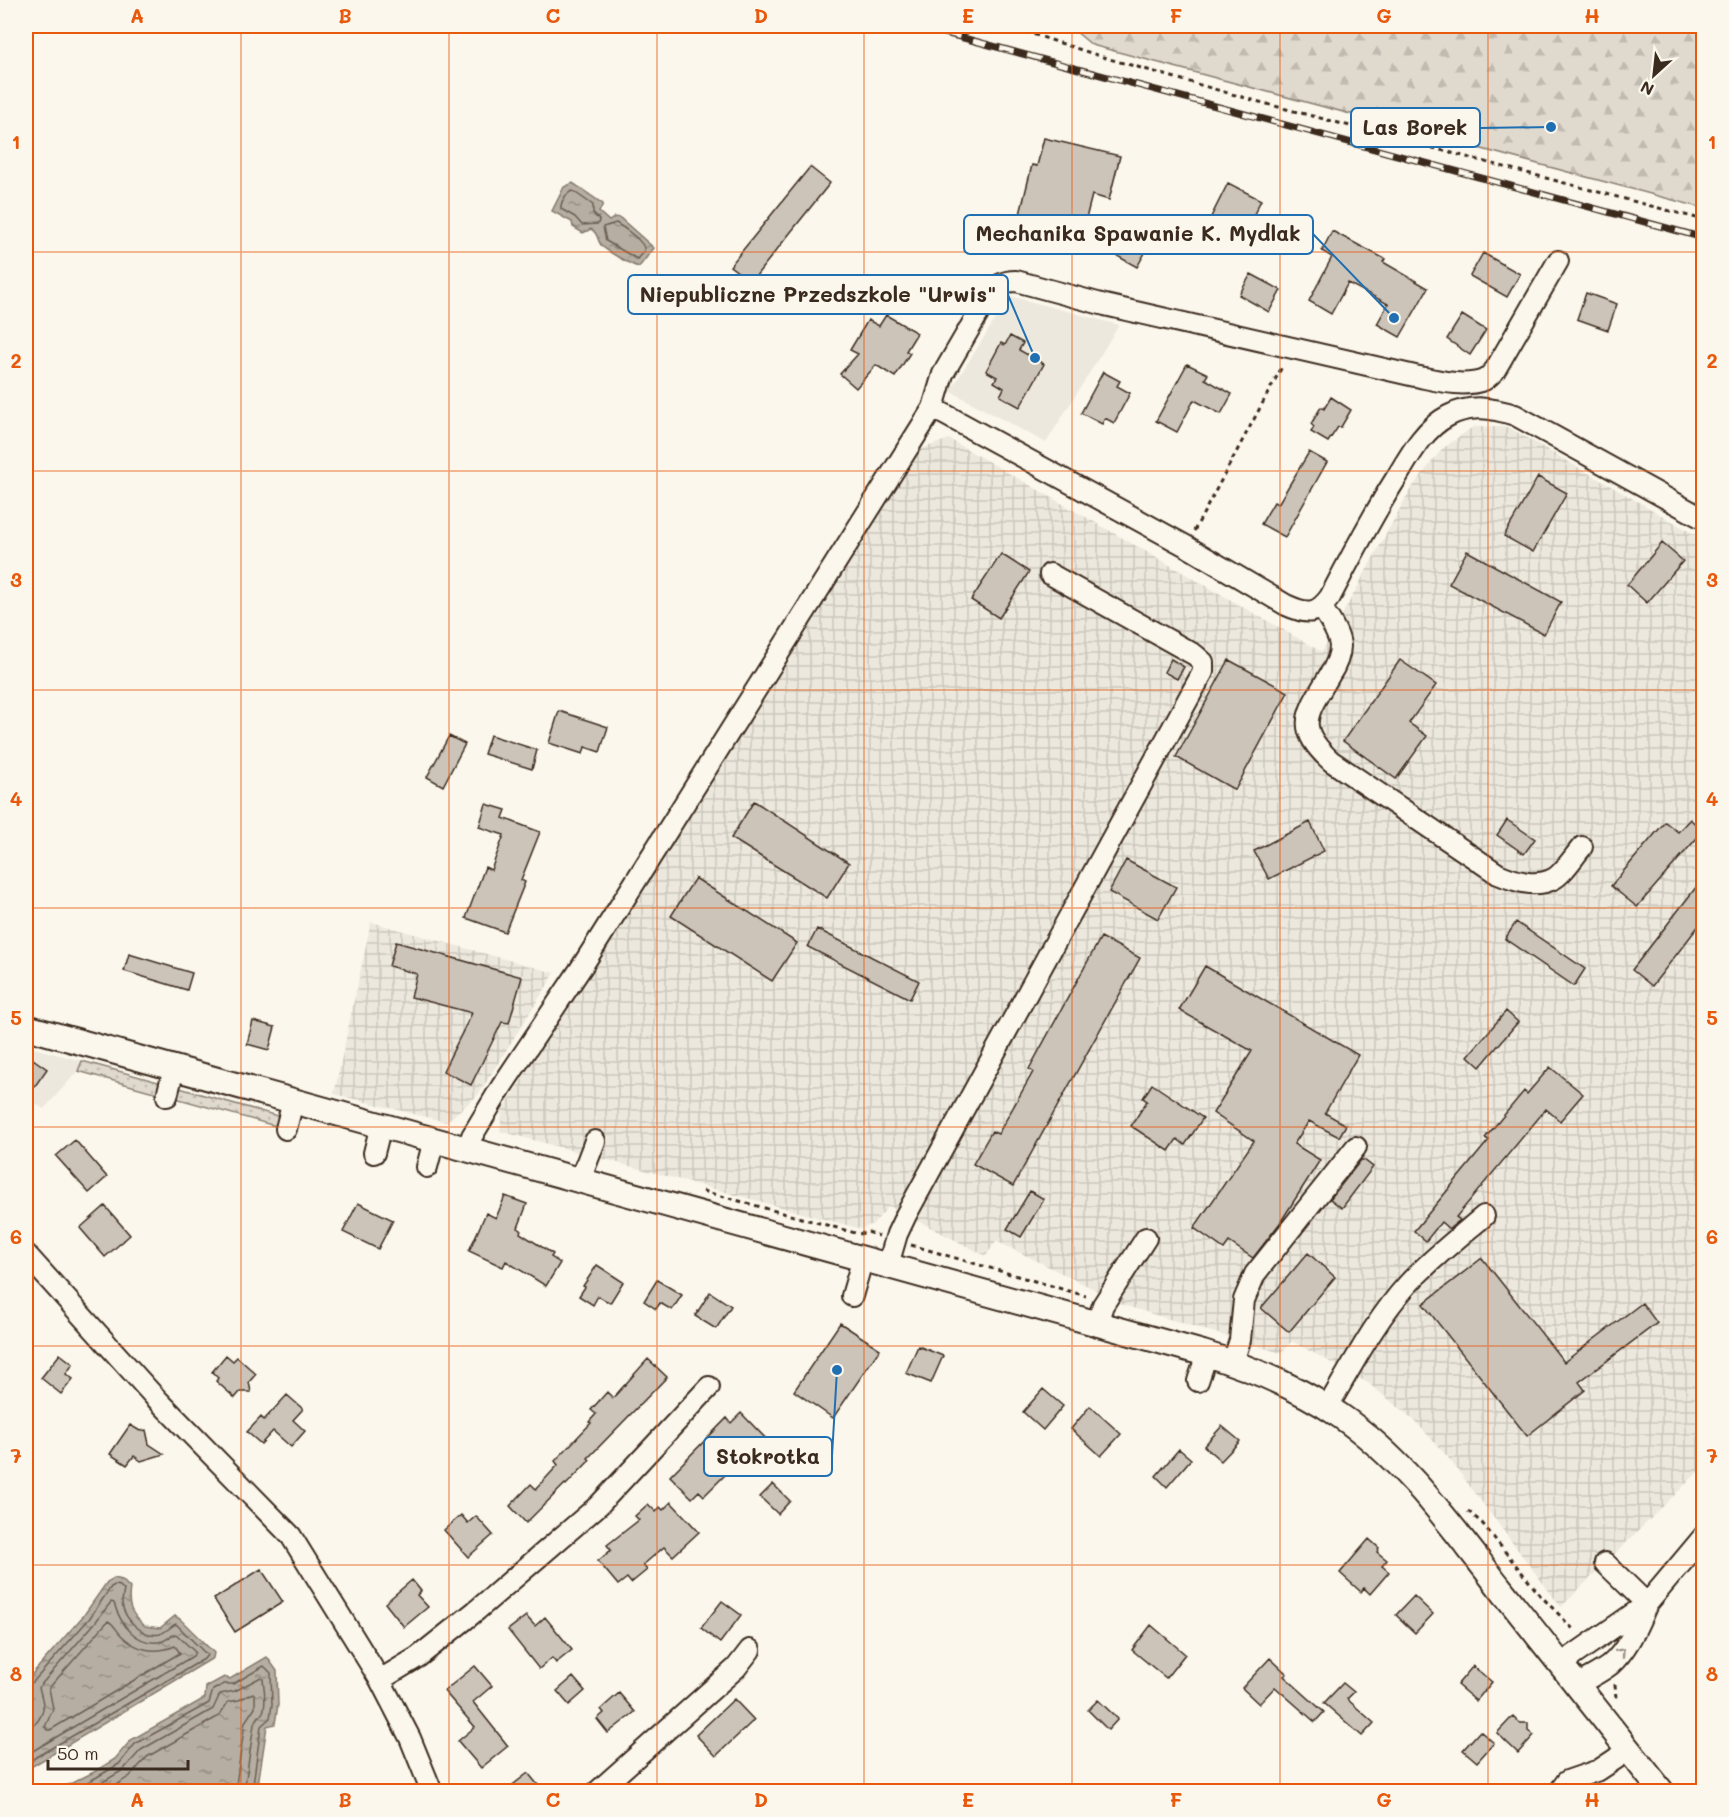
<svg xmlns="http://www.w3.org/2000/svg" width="1729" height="1817" font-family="Mali,sans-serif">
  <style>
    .built { fill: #ede8dd }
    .industrial { fill: url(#industrial-grid) }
    .grass { fill: url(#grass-dots); stroke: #8d8276; stroke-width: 1.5 }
    .forest { fill: url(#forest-firs); stroke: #8d8276; stroke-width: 1.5 }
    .water { fill: url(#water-ripples); stroke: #85796d; stroke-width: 1.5 }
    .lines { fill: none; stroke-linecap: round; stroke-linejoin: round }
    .shore { stroke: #6c5f53; stroke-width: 1.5 }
    .building { fill: #ccc4b9; stroke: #3b2a1e; stroke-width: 1.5 }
    .minor-casing { stroke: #3b2a1e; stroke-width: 24 }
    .major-casing { stroke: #3b2a1e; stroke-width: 28 }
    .path { stroke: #3b2a1e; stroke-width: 3; stroke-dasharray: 4.5 4.5; stroke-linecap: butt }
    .minor { stroke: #fbf7ec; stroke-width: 20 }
    .major { stroke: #fbf7ec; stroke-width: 24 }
    .rail-casing { stroke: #3b2a1e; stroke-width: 7 }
    .rail { stroke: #fbf7ec; stroke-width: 4.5; stroke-dasharray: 14; stroke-linecap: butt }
    .oneway { stroke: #9b9085 }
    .grid { fill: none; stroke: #e8590c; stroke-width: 1.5; stroke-opacity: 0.55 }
    .leader { fill: none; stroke: #1f6fb2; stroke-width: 2 }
    .callout-dot { fill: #1f6fb2; stroke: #fbf7ec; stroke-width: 2 }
    .callout { fill: #fbf7ec; stroke: #1f6fb2; stroke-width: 2 }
    .callout-label { font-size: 21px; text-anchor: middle; font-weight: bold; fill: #3b2a1e }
    .neatline { fill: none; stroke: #e8590c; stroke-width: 2 }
    .grid-label { font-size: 20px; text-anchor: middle; font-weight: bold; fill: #e8590c }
  </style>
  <defs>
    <pattern id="industrial-grid" width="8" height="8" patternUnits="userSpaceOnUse" patternTransform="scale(1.5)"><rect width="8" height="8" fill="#ede8dd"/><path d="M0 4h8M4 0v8" fill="none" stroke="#ccc7bd"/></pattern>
    <pattern id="grass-dots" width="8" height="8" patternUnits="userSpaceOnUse" patternTransform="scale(1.5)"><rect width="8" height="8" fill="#dfd9ce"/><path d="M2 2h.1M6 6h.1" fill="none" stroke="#c0bab0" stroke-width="1.8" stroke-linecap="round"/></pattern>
    <pattern id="forest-firs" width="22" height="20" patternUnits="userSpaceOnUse" patternTransform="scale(1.5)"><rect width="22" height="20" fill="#dfd9ce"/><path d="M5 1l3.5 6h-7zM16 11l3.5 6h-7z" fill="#c0bab0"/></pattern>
    <pattern id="water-ripples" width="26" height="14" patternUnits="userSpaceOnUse" patternTransform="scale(1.5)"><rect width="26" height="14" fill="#b6aea2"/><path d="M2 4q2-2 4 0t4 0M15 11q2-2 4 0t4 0" fill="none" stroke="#958e83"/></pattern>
  </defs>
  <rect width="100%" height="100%" fill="#fbf7ec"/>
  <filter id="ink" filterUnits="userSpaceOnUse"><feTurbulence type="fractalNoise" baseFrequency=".0167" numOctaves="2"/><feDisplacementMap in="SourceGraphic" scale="12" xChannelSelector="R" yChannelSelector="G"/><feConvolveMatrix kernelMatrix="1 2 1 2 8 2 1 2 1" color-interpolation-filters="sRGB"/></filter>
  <g filter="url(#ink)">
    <path class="built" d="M1010,296L1119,325L1046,443L950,391Z
      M26,1046L82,1061L78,1071L44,1109L26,1097Z"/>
    <path class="industrial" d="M1473,427H1508L1703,539V1467L1561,1607L1447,1456L1414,1420L1368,1383L1292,1341L1281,1353L1113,1302L1096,1295L1098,1291L996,1241L986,1256L889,1206L873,1224L861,1229L500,1131L502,1111L921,449L949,439L1322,652L1410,490L1442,449Z
      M371,922L555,973L478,1095L446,1122L334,1094Z"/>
    <path class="grass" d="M82,1061L162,1083L161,1094L78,1071Z
      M176,1087L281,1117L279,1127L172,1097Z"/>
    <path class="forest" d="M1069,26H1703V208L1092,45Z"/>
    <path class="water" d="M573,183L603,204L599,212L609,221L615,217L620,218L654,248L639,267C631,265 606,251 601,245C596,238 599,234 591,229L583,233L573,227L572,222L552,211L564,187Z
      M114,1578L122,1580L130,1588C127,1606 131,1614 145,1626L160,1628L175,1616L180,1619L214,1653L213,1658L26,1770V1714L31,1706L26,1692V1681L84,1615L107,1582Z
      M267,1657L277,1671L278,1705L275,1724L267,1726L257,1791H56L94,1772L115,1759L131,1740L205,1698L206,1687L224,1677L230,1679Z"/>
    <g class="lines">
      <path class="shore" d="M573,191L593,205V213L599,220L598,224L582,225L575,217L561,209C560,202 567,192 573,191Z
        M616,223C623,227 647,243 644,251C642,254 639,256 637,259L606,241L603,227Z
        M108,1621C114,1624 116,1630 121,1635C137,1651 155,1654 175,1646L180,1653L50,1730H47L45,1727L53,1709L49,1688Z
        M26,1685L33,1682L89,1619L111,1587L115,1585L120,1586L124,1590C123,1595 122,1600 122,1604C125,1620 143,1638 160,1634C166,1632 171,1626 176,1624L207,1655L204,1659L26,1763
        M26,1726L36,1723C48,1709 42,1701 39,1687L94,1624L111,1602L114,1603C120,1624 138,1648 163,1641C168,1639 171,1635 176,1634L195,1652L193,1656L26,1755
        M69,1792L97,1777L119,1764L135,1744L209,1703L213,1690L224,1684H233L264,1666L271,1673L272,1705L270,1718L261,1726L252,1792
        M86,1792L123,1770L141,1750L213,1709L220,1694L235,1691L261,1677L263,1679C264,1688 267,1703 263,1712C261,1716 256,1719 254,1724L244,1792
        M106,1792L130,1776L147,1757L219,1716L228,1702L239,1700L253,1693L255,1695V1707L245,1722L235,1792"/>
    </g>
    <path class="building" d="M1044,138L1120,156L1109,200L1092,195L1080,242L1032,231L1028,246L1013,243L1032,165L1037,166Z
      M810,167L830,183L751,282L730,266Z
      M1228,183L1261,200L1239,244L1206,227Z
      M1117,225L1150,244L1137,267L1103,248Z
      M1332,231L1385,259L1383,262L1428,288L1400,337L1377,324L1388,304L1348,283L1331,314L1309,301L1332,257L1322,251Z
      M1483,253L1520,274L1507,297L1470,276Z
      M1251,274L1281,290L1269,312L1239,295Z
      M1586,293L1617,304L1608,330L1577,319Z
      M886,315L917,333L906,351L910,353L895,377L876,365L856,388L840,374L858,354L850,350L868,320L879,326Z
      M1462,315L1486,330L1470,355L1447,339Z
      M1010,336L1023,343L1019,350L1044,364L1020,407L1000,396L1004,388L994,382L997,377L986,371L1001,343L1005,345Z
      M1187,364L1208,374L1205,379L1232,394L1221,414L1194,400L1177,432L1156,421Z
      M1103,372L1120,381L1117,386L1130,393L1114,423L1105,418L1102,424L1081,413Z
      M1331,397L1351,410L1341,427H1338L1328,442L1311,432L1314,427L1311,424L1321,407L1324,409Z
      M1309,452L1327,462L1285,537L1261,524L1274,502L1278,504Z
      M1538,477L1567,493L1533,552L1504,536Z
      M1662,543L1683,561L1647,603L1627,585Z
      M1467,551L1561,602L1544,634L1449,584Z
      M1001,554L1029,572L999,618L971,600Z
      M1171,659L1184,667L1177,679L1164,672Z
      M1229,660L1288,692L1235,790L1176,757Z
      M1400,660L1436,685L1409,723L1427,736L1396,779L1343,741Z
      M559,711L608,727L600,752L585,747L583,754L549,743Z
      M490,735L537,750L532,769L484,754Z
      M449,736L465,744L443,786L427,777Z
      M754,801L849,863L827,898L731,838Z
      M486,804L506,810L503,818L540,832L521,880L525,882L505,932L466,918L485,867L491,870L504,835L479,827Z
      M1690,819L1703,831L1637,907L1611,886L1665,822L1678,832Z
      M1507,820L1535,839L1524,854L1497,835Z
      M1310,822L1324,851L1269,879L1254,851Z
      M1126,860L1176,887L1158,919L1109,892Z
      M1704,877V919L1652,986L1632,970Z
      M695,878L797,943L772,981L671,916Z
      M1516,922L1585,969L1574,986L1505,939Z
      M817,929L919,981L910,999L808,947Z
      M1101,937L1140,958L1013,1186L973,1164L992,1131L998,1134L1033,1072L1029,1069Z
      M396,942L522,977L509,1023L502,1022L471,1085L443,1071L472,1013L411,997L417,974L389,966Z
      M129,954L192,973L187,990L124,971Z
      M1205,966L1358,1055L1325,1113L1346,1125L1339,1137L1309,1121L1294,1144L1320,1160L1280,1223L1253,1258L1229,1242L1224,1249L1194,1228L1254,1141L1213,1113L1252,1051L1179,1010Z
      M1506,1011L1518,1022L1480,1067L1468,1056Z
      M253,1021L275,1027L269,1050L247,1044Z
      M33,1059L47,1069L35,1086L26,1079V1069Z
      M1550,1067L1583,1094L1560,1121L1546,1109L1456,1217L1460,1220L1449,1229L1441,1222L1426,1241L1414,1231L1489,1140L1485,1138L1524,1091L1527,1094Z
      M1152,1084L1203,1118L1185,1145L1177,1139L1169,1151L1131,1126L1147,1101L1143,1098Z
      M75,1140L107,1177L89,1193L56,1156Z
      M1361,1160H1364L1373,1167L1342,1208L1330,1199Z
      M1030,1191L1044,1199L1021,1237L1007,1229Z
      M505,1196L527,1204L518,1228L521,1230L520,1233L553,1254L551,1257L560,1263L546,1286L506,1261L503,1267L469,1251L486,1213L496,1218Z
      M358,1203L393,1220L378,1249L343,1232Z
      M105,1206L130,1235L105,1257L80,1228Z
      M1308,1253L1335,1277L1289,1332L1261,1308Z
      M1482,1258L1564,1362L1642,1303L1657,1323L1579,1382L1585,1390L1527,1436L1423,1304Z
      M597,1265L623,1282L610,1303L598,1296L593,1305L579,1296L585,1287L583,1286Z
      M657,1280L682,1295L672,1310L660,1303L656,1309L644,1301Z
      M710,1292L731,1306L716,1329L695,1316Z
      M840,1323L880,1349L833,1418L794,1391Z
      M918,1346L943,1356L931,1383L906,1373Z
      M60,1354L73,1364L66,1374L73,1379L61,1394L41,1378Z
      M226,1355L233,1361L237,1357L256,1374L249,1382L251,1392H240L235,1398L216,1381L218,1378L212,1372Z
      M648,1359L667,1377L588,1458L590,1460L566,1485L565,1484L526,1523L510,1506L531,1484L536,1489L558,1465L555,1461L591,1423L589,1422L596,1414L591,1410L607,1392L613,1398Z
      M1043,1389L1063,1406L1043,1430L1023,1412Z
      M287,1395L303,1409L293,1420L305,1431L291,1447L273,1431L261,1444L247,1432L261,1417L264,1420Z
      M1090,1406L1121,1434L1101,1456L1071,1429Z
      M741,1413L775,1448L748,1474L737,1463L704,1496L699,1491L692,1498L670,1476L727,1418L731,1423Z
      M130,1425L140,1431L146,1430L149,1444L164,1454L141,1461L134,1456L127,1465L110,1454Z
      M1222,1426L1240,1441L1221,1461L1204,1446Z
      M1179,1449L1191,1459L1167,1487L1156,1476Z
      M773,1484L790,1501L778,1514L760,1497Z
      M671,1502L699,1532L673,1556L664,1547L643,1565L647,1570L631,1583L627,1578L618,1585L598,1561L611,1550L607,1545L639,1520L635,1516L648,1504L656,1512L660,1507L663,1510Z
      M461,1515L468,1523L476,1516L493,1535L468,1557L444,1530Z
      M1369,1539L1379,1548L1377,1552L1387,1560L1382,1566L1389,1572L1370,1594L1364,1588L1361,1592L1340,1573Z
      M261,1569L283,1602L235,1632L214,1599Z
      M412,1580L421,1591L417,1595L428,1607L404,1627L385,1603Z
      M1414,1596L1433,1614L1415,1633L1396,1615Z
      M722,1601L741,1615L720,1643L701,1628Z
      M526,1616L535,1626L545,1617L572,1650L556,1663L552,1658L539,1669L508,1630Z
      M1151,1625L1185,1654L1166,1678L1132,1650Z
      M1270,1658L1287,1674L1284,1676L1324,1712L1315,1722L1275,1687L1259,1704L1242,1688Z
      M475,1666L492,1686L473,1702L508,1746L481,1768L458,1741L475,1727L444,1691Z
      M1473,1666L1492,1682L1476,1701L1457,1685Z
      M573,1677L585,1691L569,1705L557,1691Z
      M1343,1683L1354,1692L1347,1699L1374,1723L1362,1736L1324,1703Z
      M619,1693L635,1712L608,1733L597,1719L604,1713L601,1709Z
      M734,1699L754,1720L716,1756L696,1735Z
      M1098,1700L1118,1719L1108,1730L1088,1710Z
      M1513,1716L1520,1723H1528V1730L1534,1735L1518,1753L1497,1733Z
      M1480,1731L1494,1743L1477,1762L1463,1750Z
      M528,1773L543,1791H505Z"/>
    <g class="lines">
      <defs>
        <path id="minor" d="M933,408L943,374L989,295C997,285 1003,281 1016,281L1105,305L1415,376C1436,380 1463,388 1484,380C1488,378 1492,373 1495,370L1558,261
          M1322,607C1328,619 1339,632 1340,646C1340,657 1335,667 1329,676C1307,714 1294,727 1331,761L1498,874C1515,881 1535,888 1553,879C1562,875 1575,855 1582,847
          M167,1096L174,1068
          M286,1129L293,1101
          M467,1149L472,1136L502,1086L581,968L933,408L1186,546L1286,605C1306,614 1316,616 1330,597C1351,557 1371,518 1395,480C1409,457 1423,429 1448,416C1471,404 1492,408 1515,415L1704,519
          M374,1153L381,1125
          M427,1167L434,1140
          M580,1180L595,1141
          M26,1254L153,1395L291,1536L380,1680L410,1738L432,1792
          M888,1265L897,1234L906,1215L1203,672V662L1195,655L1050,574
          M852,1296L863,1258
          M1097,1323L1103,1305L1146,1238
          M1233,1362L1240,1340L1244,1300L1255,1274L1356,1147
          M1198,1381L1207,1354
          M1327,1408C1352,1366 1375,1320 1408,1284C1431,1259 1458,1238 1484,1216
          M1605,1563L1647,1604
          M1561,1664L1647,1604L1704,1536
          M380,1680L418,1657L477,1610L599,1505L709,1387
          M1578,1685C1588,1678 1600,1673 1610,1665C1629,1648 1637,1626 1647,1604
          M597,1792L736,1668L750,1650
          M1559,1792L1567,1781L1599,1770L1629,1750"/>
        <path id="major" d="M26,1027L1203,1353C1251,1368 1298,1387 1339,1415C1405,1460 1452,1527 1500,1588C1554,1656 1608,1724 1662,1792"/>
      </defs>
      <use href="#minor" class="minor-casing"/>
      <use href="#major" class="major-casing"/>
      <path class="path" d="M1008,26L1106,58L1256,101L1704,220
        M1194,531L1283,365
        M703,1191L859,1234L868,1232L879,1236
        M911,1245L1086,1296
        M1468,1511L1482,1523L1540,1595L1575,1631
        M1615,1684L1616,1699"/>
      <use href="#minor" class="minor"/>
      <use href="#major" class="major"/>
      <defs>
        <path id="rail" d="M919,26L1704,238"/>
      </defs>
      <use href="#rail" class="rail-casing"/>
      <use href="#rail" class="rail"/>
    </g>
    <defs><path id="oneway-chevron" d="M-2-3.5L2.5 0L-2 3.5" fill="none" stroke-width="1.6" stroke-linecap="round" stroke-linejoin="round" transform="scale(1.5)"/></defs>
    <use class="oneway" href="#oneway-chevron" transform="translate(1621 1652) rotate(-49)"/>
  </g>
  <path class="grid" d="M241,26V1792M449,26V1792M657,26V1792M864,26V1792M1072,26V1792M1280,26V1792M1488,26V1792M26,252H1704M26,471H1704M26,690H1704M26,908H1704M26,1127H1704M26,1346H1704M26,1565H1704"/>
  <path class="leader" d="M1551 127L1480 128M1394 318L1313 234M1035 358L1008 295M837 1370L832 1456"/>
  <g class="callout-dot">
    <circle cx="1551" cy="127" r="6"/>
    <circle cx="1394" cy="318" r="6"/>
    <circle cx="1035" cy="358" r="6"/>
    <circle cx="837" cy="1370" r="6"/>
  </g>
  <g class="callout">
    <rect x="1351" y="108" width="129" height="39" rx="6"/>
    <rect x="964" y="215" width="349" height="39" rx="6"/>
    <rect x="628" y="275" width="380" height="39" rx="6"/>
    <rect x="704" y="1437" width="128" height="39" rx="6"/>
  </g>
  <g class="callout-label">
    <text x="1415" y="135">Las Borek</text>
    <text x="1138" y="241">Mechanika Spawanie K. Mydlak</text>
    <text x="818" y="302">Niepubliczne Przedszkole "Urwis"</text>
    <text x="768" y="1464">Stokrotka</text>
  </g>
  <rect width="1729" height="1817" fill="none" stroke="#fbf7ec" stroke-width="66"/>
  <g transform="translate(1654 75) rotate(207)" stroke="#fbf7ec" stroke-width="4.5" paint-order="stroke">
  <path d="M0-4.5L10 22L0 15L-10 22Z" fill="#3b2a1e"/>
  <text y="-9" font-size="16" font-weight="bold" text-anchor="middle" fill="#3b2a1e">N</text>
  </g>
  <path d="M48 1760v9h140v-9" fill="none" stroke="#3b2a1e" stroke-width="3"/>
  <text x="57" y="1760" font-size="18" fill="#3b2a1e" stroke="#fbf7ec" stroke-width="4.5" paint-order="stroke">50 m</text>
  <rect x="33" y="33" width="1663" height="1751" class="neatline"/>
  <g class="grid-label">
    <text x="137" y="23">A</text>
    <text x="345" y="23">B</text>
    <text x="553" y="23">C</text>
    <text x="761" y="23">D</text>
    <text x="968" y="23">E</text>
    <text x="1176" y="23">F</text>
    <text x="1384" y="23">G</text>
    <text x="1592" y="23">H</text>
    <text x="16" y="149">1</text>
    <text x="1712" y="149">1</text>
    <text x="16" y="368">2</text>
    <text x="1712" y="368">2</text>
    <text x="16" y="587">3</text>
    <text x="1712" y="587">3</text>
    <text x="16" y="806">4</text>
    <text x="1712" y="806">4</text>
    <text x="16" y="1025">5</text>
    <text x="1712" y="1025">5</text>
    <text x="16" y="1244">6</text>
    <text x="1712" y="1244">6</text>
    <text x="16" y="1463">7</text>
    <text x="1712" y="1463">7</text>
    <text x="16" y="1681">8</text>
    <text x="1712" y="1681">8</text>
    <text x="137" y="1807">A</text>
    <text x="345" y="1807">B</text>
    <text x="553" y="1807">C</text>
    <text x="761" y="1807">D</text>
    <text x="968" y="1807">E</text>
    <text x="1176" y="1807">F</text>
    <text x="1384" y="1807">G</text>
    <text x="1592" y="1807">H</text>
  </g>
</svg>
